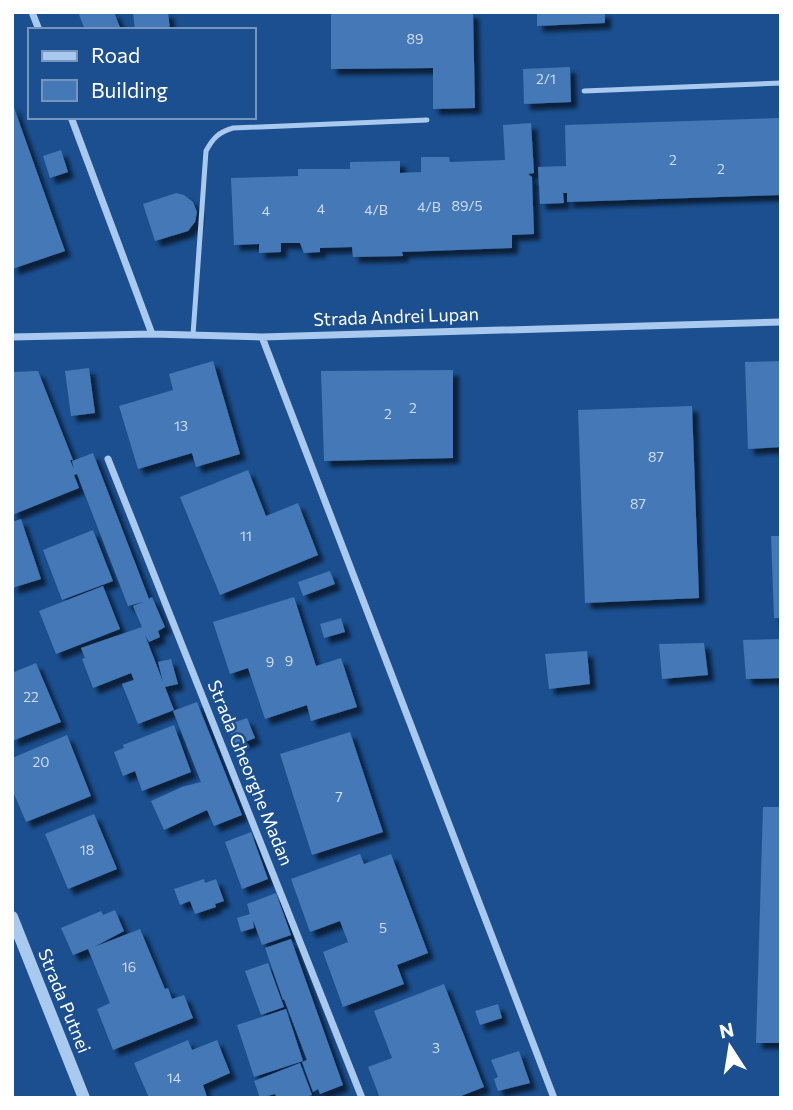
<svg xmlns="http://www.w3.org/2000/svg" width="793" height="1110" font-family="Commissioner,sans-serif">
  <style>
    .building { fill: #4478b7; filter: url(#shadow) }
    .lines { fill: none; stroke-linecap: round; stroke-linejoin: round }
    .service { stroke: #a9c9ee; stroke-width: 5 }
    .minor { stroke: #a9c9ee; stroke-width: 7 }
    .tertiary { stroke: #a9c9ee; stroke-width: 12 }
    .labels { text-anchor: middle; stroke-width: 5; stroke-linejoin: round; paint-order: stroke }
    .number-label { font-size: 14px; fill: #d0dded }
    .street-label { font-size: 18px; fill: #fff; stroke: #1b4f8f }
  </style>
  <defs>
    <filter id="shadow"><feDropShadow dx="6" dy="6" stdDeviation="2" flood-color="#0009"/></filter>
  </defs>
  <rect width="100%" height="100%" fill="#1b4f8f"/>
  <path class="building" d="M78,12H114L121,30H85Z
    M133,12H168L170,30H135Z
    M331,12H473L475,108L433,109V68L331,69Z
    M537,12H605V23L537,26Z
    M570,67L571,102L524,104L523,69Z
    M12,102L65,251L12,269Z
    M781,118V195L567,202V193H563L564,203L540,204L538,167L566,166L565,125Z
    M531,123L534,173L528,174L532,177L534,234L512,235V248L402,252L403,256L353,257L352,247L320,248V252L304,253L300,243H281V252L259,253V244L234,245L231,178L298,176V169H350V162L400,161V173L421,172V157H449L450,162L505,160L503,125Z
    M61,150L68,172L50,178L43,156Z
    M176,193L184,195L193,202L197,212L195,222L188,231L155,241L143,204Z
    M213,361L240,454L196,467L192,453L138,469L119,406L173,390L169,374Z
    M781,361V447L748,449L745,362Z
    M89,368L95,413L71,416L65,371Z
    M453,370V458L324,461L321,371Z
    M38,371L73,460H70L74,469L72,461L93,453L149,599L152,597L165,627L158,631L160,637L149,642L145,635L163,682L158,662L171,659L178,684L165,687L174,710L138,724L122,684L134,680L131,673L93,688L82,659L85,658L81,648L142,627L133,606L143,602L128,606L77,474L74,475L79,488L12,515V372Z
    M692,406L699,598L585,603L578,410Z
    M248,470L266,516L298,503L318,555L220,595L180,497Z
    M21,519L41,579L12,588V522Z
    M93,530L113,581L62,600L43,550Z
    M771,536H781V618H774Z
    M330,571L335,584L303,596L298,582Z
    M103,586L120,629L56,654L39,611Z
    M294,597L316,666L341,658L357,707L311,721L307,705L265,719L248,668L230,674L213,622Z
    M341,618L345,632L324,638L320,624Z
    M781,639V678L746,679L743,640Z
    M704,643L708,675L662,679L659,644Z
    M587,651L590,684L549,689L545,654Z
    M36,663L61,722L12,741V673Z
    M197,702L242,815L214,826L207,810L164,830L151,801L182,787L201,782L173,711Z
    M247,718L255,738L235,746L227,725Z
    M174,725L191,772L142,791L135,771L123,776L114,752L124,748L123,745Z
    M350,732L383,832L312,855L280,754Z
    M67,735L91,796L26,822L12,789V758Z
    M763,807H781V1043H756Z
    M94,814L117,869L68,889L45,834Z
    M251,832L268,879L242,889L225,842Z
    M360,854L364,864L391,854L428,953L397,965L404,984L343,1007L323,952L348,942L340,921L310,932L291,879Z
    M204,879L205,883L216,879L224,901L215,904L216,907L195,914L190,901L180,905L174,889Z
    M276,893L291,935L262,945L253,920L254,928L241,932L237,918L250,914L247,904Z
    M115,910L124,931L94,947L140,929L165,989L168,988L172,999L184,995L193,1018L113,1050L97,1009L110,1003L88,949L73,955L61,928L101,911L103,915Z
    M291,939L343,1085L320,1094L318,1089L313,1092L302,1062L307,1060L284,999L283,1000L265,948Z
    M268,963L284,1007L261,1015L245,971Z
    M444,984L484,1087L456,1098H380L368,1067L392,1058L374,1011Z
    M498,1004L502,1018L480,1025L475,1011Z
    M286,1009L303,1061L254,1077L237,1025Z
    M188,1040L192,1050L217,1040L230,1073L203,1085L207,1097L205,1098H149L134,1063Z
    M519,1051L530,1083L498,1091L494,1079L498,1077L491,1060Z
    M300,1063L312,1095L303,1098H277L275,1094L260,1098L254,1081Z"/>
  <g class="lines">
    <path class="service" d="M584,91L781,83
      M193,335L206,151C213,138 219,132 233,128L427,120"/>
    <path class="minor" d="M32,12L39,30
      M71,117L152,334
      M12,337L152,334L262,337L781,322
      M262,337L554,1098
      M108,459L362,1098"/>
    <path class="tertiary" d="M12,917L84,1098"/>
  </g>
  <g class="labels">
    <g class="number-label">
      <text x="415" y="44">89</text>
      <text x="546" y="84">2/1</text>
      <text x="673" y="165">2</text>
      <text x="721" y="174">2</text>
      <text x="467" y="211">89/5</text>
      <text x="429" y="212">4/B</text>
      <text x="321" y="214">4</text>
      <text x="376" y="215">4/B</text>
      <text x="266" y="216">4</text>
      <text x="413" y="413">2</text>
      <text x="388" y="419">2</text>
      <text x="181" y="431">13</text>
      <text x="656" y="462">87</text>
      <text x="638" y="509">87</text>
      <text x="246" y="541">11</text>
      <text x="289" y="666">9</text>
      <text x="270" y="667">9</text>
      <text x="31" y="702">22</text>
      <text x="41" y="767">20</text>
      <text x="339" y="802">7</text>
      <text x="87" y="855">18</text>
      <text x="383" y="933">5</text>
      <text x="129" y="972">16</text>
      <text x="436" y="1053">3</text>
      <text x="174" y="1083">14</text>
    </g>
    <g class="street-label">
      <text transform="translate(396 317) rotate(-2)" y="6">Strada Andrei Lupan</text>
      <text transform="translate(250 773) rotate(68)" y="6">Strada Gheorghe Madan</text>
      <text transform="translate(64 1001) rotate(68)" y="6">Strada Putnei</text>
    </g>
  </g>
  <rect width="793" height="1110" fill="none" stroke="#ffffff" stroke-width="28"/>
  <rect x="28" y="28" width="228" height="91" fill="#1b4f8f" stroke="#7695bc" stroke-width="2"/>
  <rect x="42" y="51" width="35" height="10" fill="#a9c9ee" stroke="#7695bc" stroke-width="2"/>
  <text x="91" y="63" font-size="21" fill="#ffffff">Road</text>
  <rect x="42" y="80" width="35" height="21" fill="#4478b7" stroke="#7695bc" stroke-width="2"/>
  <text x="91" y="98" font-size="21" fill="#ffffff">Building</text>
  <g transform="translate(730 1047) rotate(348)" stroke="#1b4f8f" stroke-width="5" paint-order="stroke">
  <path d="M0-5L12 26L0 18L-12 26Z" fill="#ffffff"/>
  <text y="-10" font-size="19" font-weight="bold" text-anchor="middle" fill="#ffffff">N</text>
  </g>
</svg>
